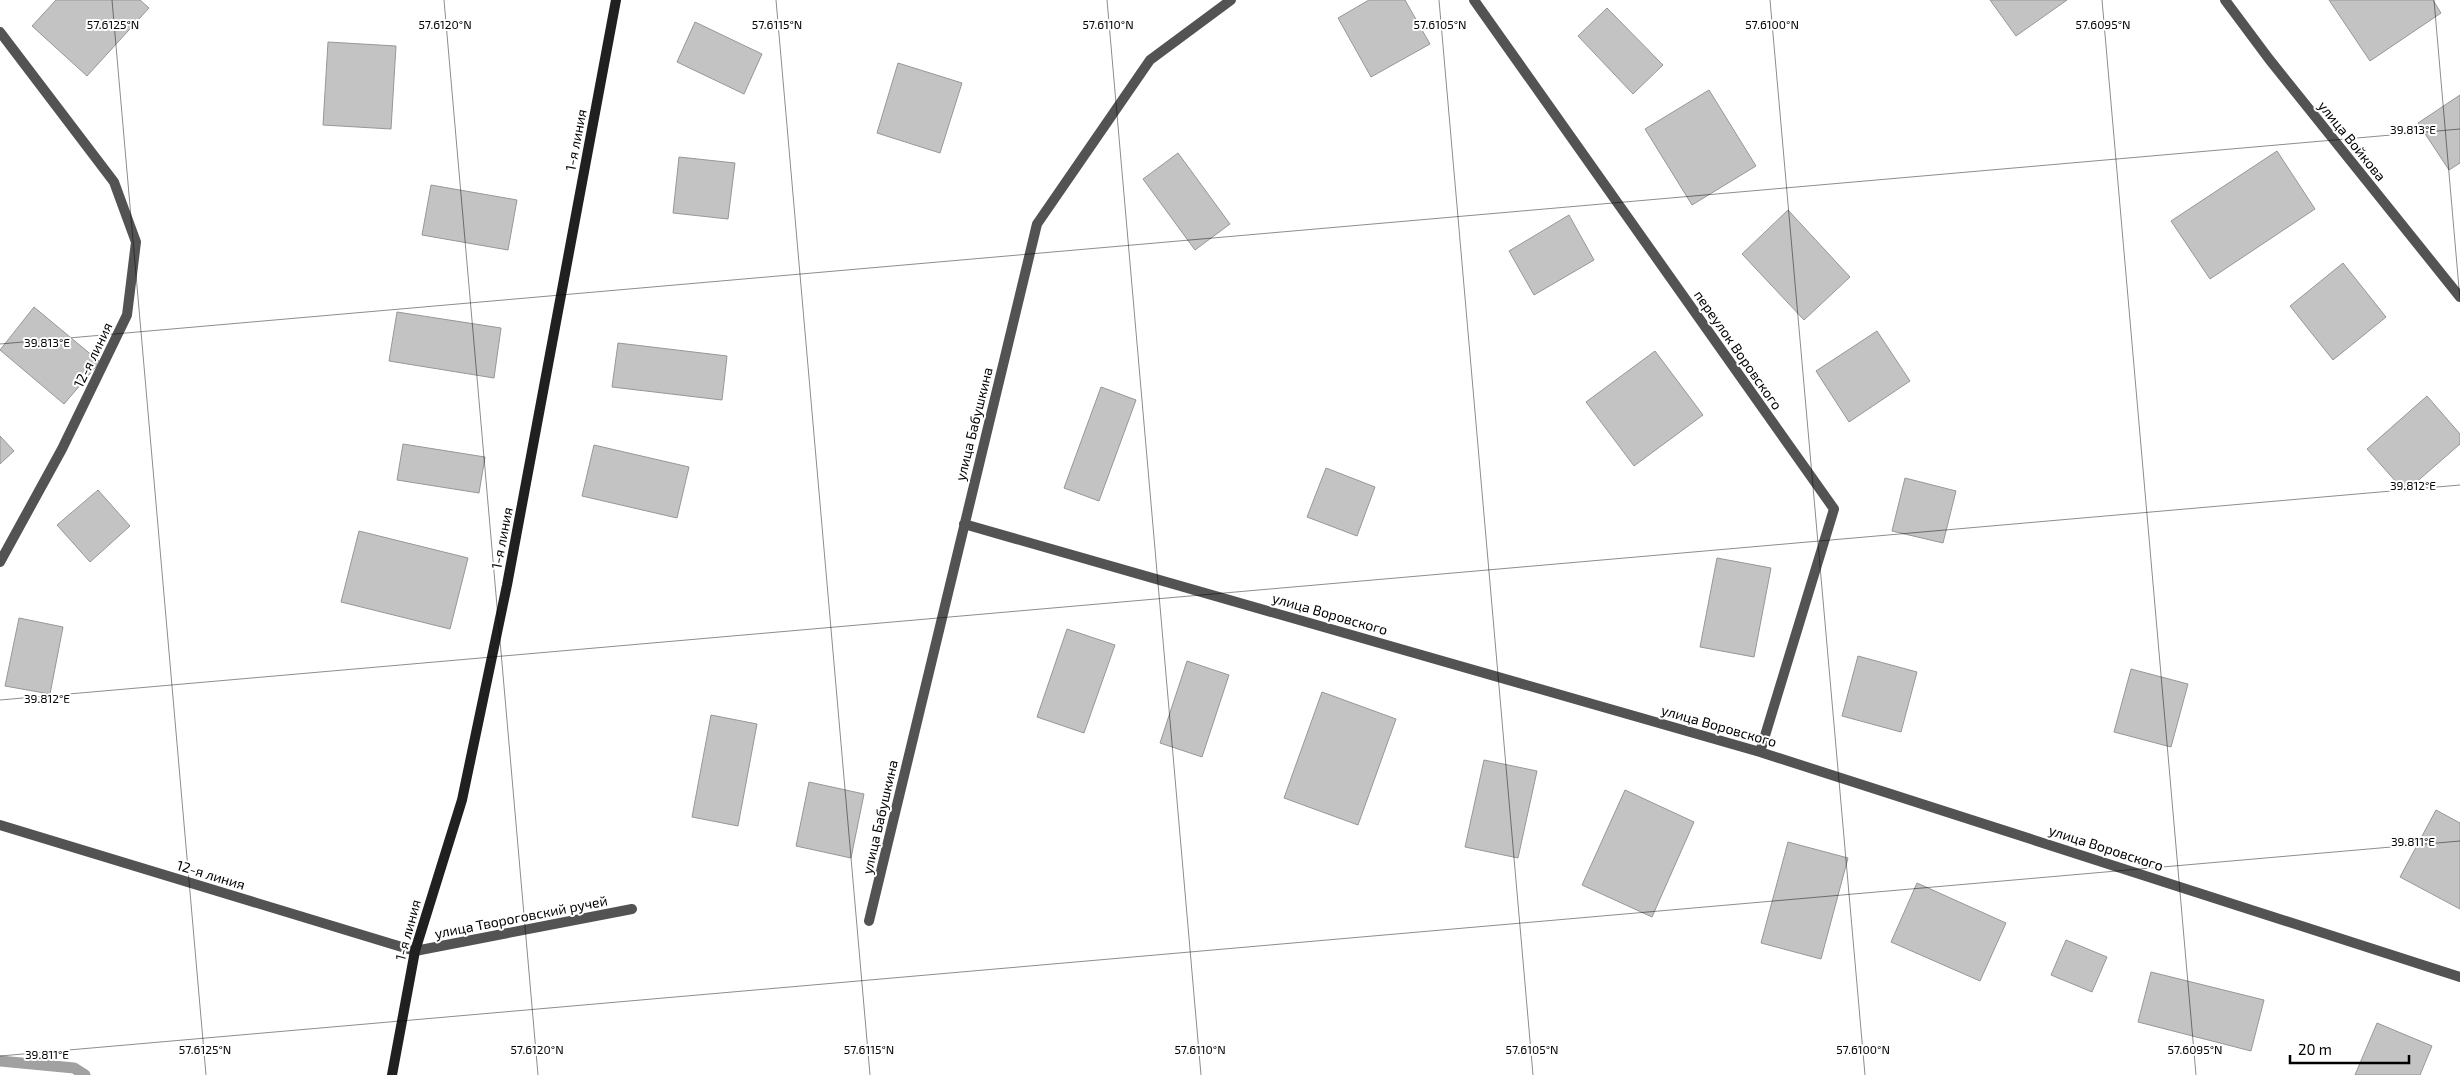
<svg xmlns="http://www.w3.org/2000/svg" width="2460" height="1075" font-family="'Exo 2',sans-serif">
  <style>
    .lines { fill: none; stroke-linecap: round; stroke-linejoin: round }
    .stream { stroke: #a1a1a1; stroke-width: 11 }
    .building { fill: #c3c3c3; stroke: #979797 }
    .street { stroke: #535353; stroke-width: 10 }
    .secondary { stroke: #202020; stroke-width: 10 }
    .ticks { fill: none; stroke: #000; stroke-width: 1; stroke-opacity: 0.45 }
    .labels { text-anchor: middle; stroke-width: 4; stroke-linejoin: round; paint-order: stroke }
    .street-label { font-size: 14px; fill: #000; stroke: #fff }
    .ticks-label { font-size: 12px; text-anchor: middle; fill: #000; stroke: #fff; stroke-width: 4; stroke-linejoin: round; paint-order: stroke }
  </style>
  <rect width="100%" height="100%" fill="#fff"/>
  <g class="lines">
    <path class="stream" d="M0,1061L74,1068L85,1075"/>
  </g>
  <path class="building" d="M56,0H140L149,8L87,76L32,26Z
    M1369,0H1405L1430,44L1371,77L1338,18Z
    M1990,0H2067L2016,36Z
    M2329,0H2433L2441,13L2370,61Z
    M1607,8L1663,65L1633,94L1578,36Z
    M695,22L762,54L744,94L677,62Z
    M328,42L396,46L391,129L323,125Z
    M898,63L962,83L940,153L877,133Z
    M1709,90L1756,166L1692,205L1645,129Z
    M2460,95V163L2449,170L2418,123Z
    M2277,151L2315,209L2210,279L2171,221Z
    M1178,153L1230,224L1195,250L1143,179Z
    M679,157L735,163L728,219L673,213Z
    M431,185L517,200L508,250L422,235Z
    M1788,210L1850,277L1804,320L1742,254Z
    M1569,215L1594,260L1534,295L1509,251Z
    M2343,263L2386,317L2333,360L2290,306Z
    M34,307L100,362L64,404L0,350Z
    M397,312L501,328L494,378L389,361Z
    M1877,331L1910,381L1849,422L1816,371Z
    M618,343L727,356L722,400L612,387Z
    M1655,351L1703,415L1634,466L1586,402Z
    M1101,387L1136,400L1099,501L1064,488Z
    M2427,396L2460,434V444L2405,492L2367,449Z
    M0,436L14,451L0,464Z
    M403,444L485,457L479,493L397,480Z
    M594,445L689,467L677,518L582,496Z
    M1326,468L1375,487L1357,536L1307,517Z
    M1905,478L1956,491L1943,543L1892,531Z
    M98,490L130,526L90,562L57,525Z
    M359,531L468,558L450,629L341,602Z
    M1717,558L1771,568L1754,657L1700,647Z
    M19,618L63,627L50,694L5,686Z
    M1067,629L1115,645L1084,733L1037,717Z
    M1858,656L1917,672L1901,732L1842,716Z
    M1187,661L1229,675L1202,757L1160,743Z
    M2131,669L2188,684L2171,747L2114,732Z
    M1322,692L1396,719L1358,825L1284,798Z
    M711,715L757,724L738,826L692,817Z
    M1484,760L1537,771L1518,858L1465,847Z
    M809,782L864,794L851,858L796,846Z
    M1625,790L1694,822L1652,917L1582,885Z
    M2436,810L2460,823V909L2400,877Z
    M1788,842L1848,858L1821,959L1761,943Z
    M1917,883L2006,923L1980,981L1891,942Z
    M2066,940L2107,957L2092,992L2051,975Z
    M2151,972L2264,1000L2251,1051L2138,1022Z
    M2377,1023L2432,1046L2420,1075H2355Z"/>
  <g class="lines">
    <path class="street" d="M1474,0L1834,509L1760,752
      M2225,0L2269,59L2460,297
      M0,32L114,182L136,242L127,315L62,449L0,562
      M964,524L1760,752L2460,977
      M0,825L415,951L632,909
      M869,921L1037,224L1150,60L1231,0"/>
    <path class="secondary" d="M392,1075L415,951L462,800L507,585L616,0"/>
  </g>
  <path class="ticks" d="M112,0L206,1075M444,0L538,1075M776,0L870,1075M1107,0L1201,1075M1439,0L1533,1075M1770,0L1865,1075M2102,0L2196,1075M2434,0L2460,300M0,344L2460,129M0,700L2460,485M0,1056L2460,841"/>
  <g class="labels">
    <g class="street-label">
      <text transform="translate(576 140) rotate(-79)" y="5">1-я линия</text>
      <text transform="translate(2352 141) rotate(51)" y="5">улица Войкова</text>
      <text transform="translate(1738 350) rotate(55)" y="5">переулок Воровского</text>
      <text transform="translate(93 355) rotate(-64)" y="5">12-я линия</text>
      <text transform="translate(974 424) rotate(-76)" y="5">улица Бабушкина</text>
      <text transform="translate(502 538) rotate(-79)" y="5">1-я линия</text>
      <text transform="translate(1330 614) rotate(16)" y="5">улица Воровского</text>
      <text transform="translate(1719 726) rotate(16)" y="5">улица Воровского</text>
      <text transform="translate(880 817) rotate(-77)" y="5">улица Бабушкина</text>
      <text transform="translate(2106 848) rotate(18)" y="5">улица Воровского</text>
      <text transform="translate(211 875) rotate(17)" y="5">12-я линия</text>
      <text transform="translate(521 917) rotate(-11)" y="5">улица Твороговский ручей</text>
      <text transform="translate(408 930) rotate(-75)" y="5">1-я линия</text>
    </g>
  </g>
  <g class="ticks-label">
    <text x="113" y="29">57.6125°N</text>
    <text x="445" y="29">57.6120°N</text>
    <text x="777" y="29">57.6115°N</text>
    <text x="1108" y="29">57.6110°N</text>
    <text x="1440" y="29">57.6105°N</text>
    <text x="1772" y="29">57.6100°N</text>
    <text x="2103" y="29">57.6095°N</text>
    <text x="2413" y="134">39.813°E</text>
    <text x="47" y="347">39.813°E</text>
    <text x="2413" y="490">39.812°E</text>
    <text x="47" y="703">39.812°E</text>
    <text x="2413" y="846">39.811°E</text>
    <text x="205" y="1054">57.6125°N</text>
    <text x="537" y="1054">57.6120°N</text>
    <text x="869" y="1054">57.6115°N</text>
    <text x="1200" y="1054">57.6110°N</text>
    <text x="1532" y="1054">57.6105°N</text>
    <text x="1863" y="1054">57.6100°N</text>
    <text x="2195" y="1054">57.6095°N</text>
    <text x="47" y="1059">39.811°E</text>
  </g>
  <path d="M2290 1055v8h119v-8" fill="none" stroke="#000000" stroke-width="2.5"/>
  <text x="2298" y="1055" font-size="15" fill="#000000" stroke="#ffffff" stroke-width="4" paint-order="stroke">20 m</text>
</svg>
